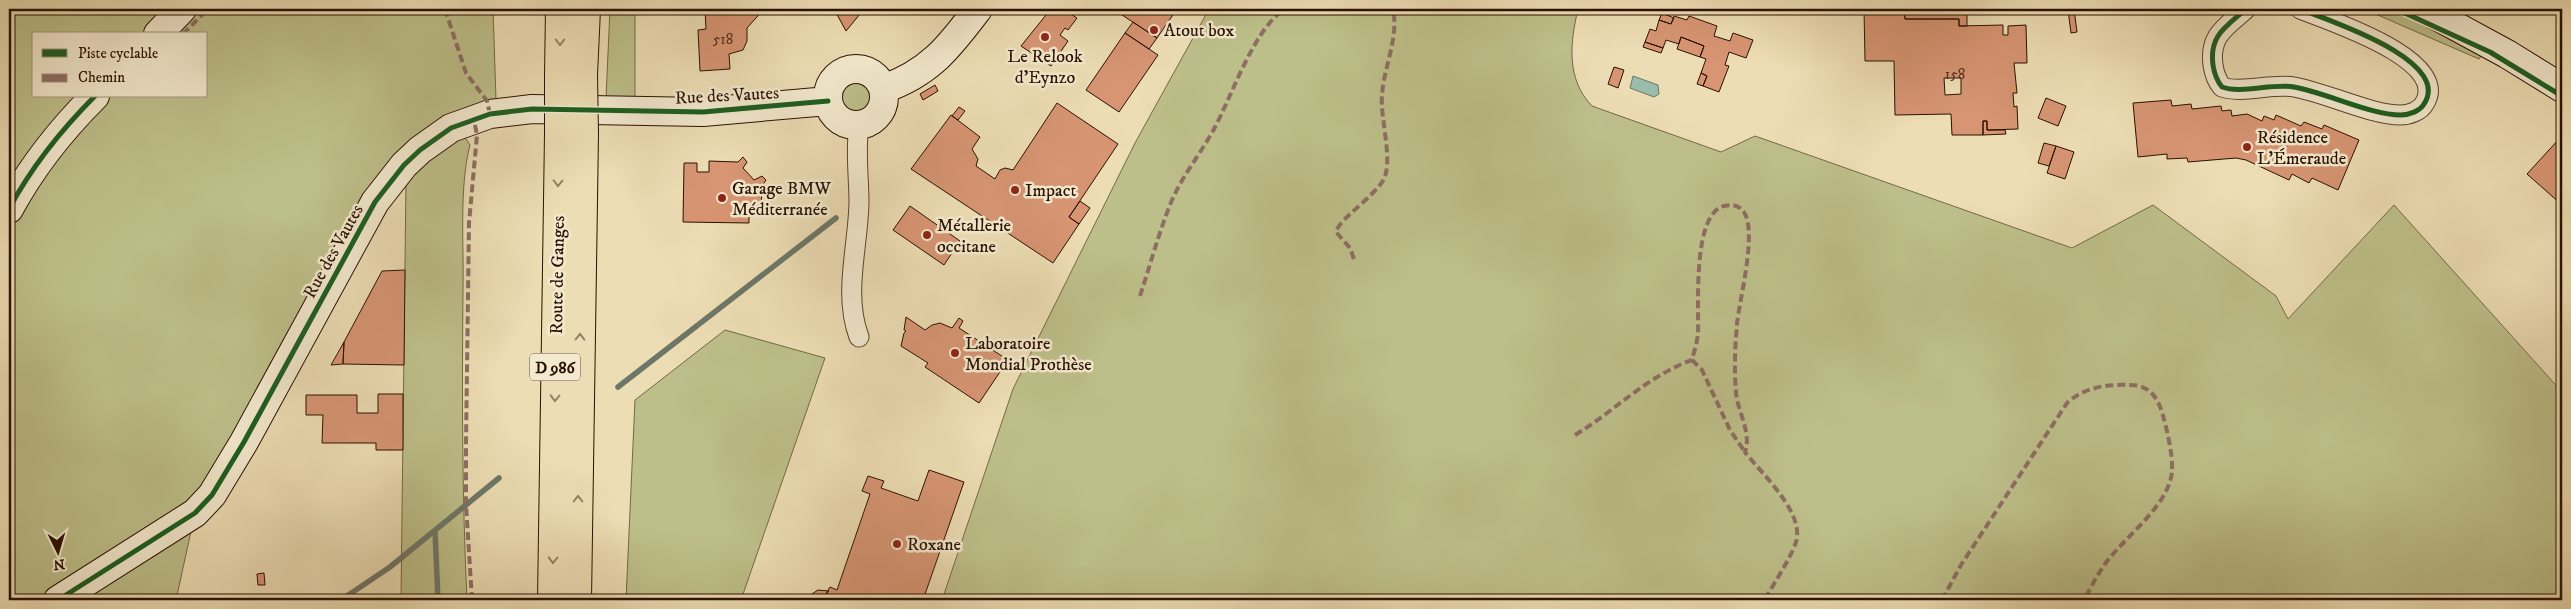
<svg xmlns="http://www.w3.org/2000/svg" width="2571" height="609" font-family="'IM FELL DW Pica',serif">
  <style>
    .green { fill: #bdbf8a; stroke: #746846; fill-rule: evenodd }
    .water { fill: #99bcad; stroke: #6d7768 }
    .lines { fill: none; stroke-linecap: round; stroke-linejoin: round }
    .stream { stroke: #6d7768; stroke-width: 5.5 }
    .building { fill: #d79573; stroke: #2a1001; fill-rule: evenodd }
    .street-casing { stroke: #5b432e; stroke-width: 21 }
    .secondary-casing { stroke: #2a1001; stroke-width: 30 }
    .primary-casing { stroke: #2a1001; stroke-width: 30 }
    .street { stroke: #f3e9ce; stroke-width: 19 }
    .secondary { stroke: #f3e9ce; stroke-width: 28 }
    .primary { stroke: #edddb4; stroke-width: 28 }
    .primary-bridge-casing { stroke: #2a1001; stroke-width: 30; stroke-linecap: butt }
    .primary-bridge { stroke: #edddb4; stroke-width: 28 }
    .quiet { stroke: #8d6e63; stroke-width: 4; stroke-dasharray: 8 4; stroke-linecap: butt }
    .cycleway-casing { stroke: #f3e9ce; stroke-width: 8 }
    .cycleway { stroke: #1b5e20; stroke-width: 5 }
    .oneway { stroke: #958163 }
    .poi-dot { fill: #8f2418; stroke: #f3e9ce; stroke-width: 2 }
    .labels { text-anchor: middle; stroke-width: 5; stroke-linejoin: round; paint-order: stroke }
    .number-label { font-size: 15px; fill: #55311e }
    .shield { fill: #f3e9ce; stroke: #66513e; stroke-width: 1 }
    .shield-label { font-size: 16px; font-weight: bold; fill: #2a1001 }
    .poi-label { font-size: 18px; fill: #2a1001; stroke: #f3e9ce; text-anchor: start }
    .street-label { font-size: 18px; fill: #2a1001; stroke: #f3e9ce }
  </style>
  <rect width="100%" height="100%" fill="#edddb4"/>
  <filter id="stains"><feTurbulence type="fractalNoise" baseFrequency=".004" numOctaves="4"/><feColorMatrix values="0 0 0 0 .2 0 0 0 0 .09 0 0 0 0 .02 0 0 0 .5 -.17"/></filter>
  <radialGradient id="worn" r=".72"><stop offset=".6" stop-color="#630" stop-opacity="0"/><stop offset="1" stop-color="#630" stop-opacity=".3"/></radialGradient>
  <path class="green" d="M9,9H493L496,100L420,150L195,513L176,600H9ZM34,34H206V96H34Z
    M610,9H635V97L606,98Z
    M1209,9H1578C1570,43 1566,79 1592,106L1721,152L1755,136L2072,248L2153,205L2276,296L2288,319L2394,205L2562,392V600H942L1013,389L1135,143Z
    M2364,9H2402L2487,47L2479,59Z
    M837 97a19 19 0 1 1 38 0a19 19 0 1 1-38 0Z
    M463,134L470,145C459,187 464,245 463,289C462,393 462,496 467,600H401L406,180L427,156Z
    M725,330L825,358L741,600H626L635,400Z"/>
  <path class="water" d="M1633,76L1658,85L1659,94L1654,97L1630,88Z"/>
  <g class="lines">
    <path class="stream" d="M618,387L836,218
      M435,531L438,600
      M341,600L390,567L499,478"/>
  </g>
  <path class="building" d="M705,9H764L747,28V41L743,50L729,54L730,69L700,71L698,30L706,29Z
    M834,9H859L856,10L860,14L846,31Z
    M1046,9H1063L1077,18L1068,30L1065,28L1060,35L1068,41L1051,66L1021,46L1046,15L1044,13Z
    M1113,9H1177L1157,38Z
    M1864,9H1904L1905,19H1959V26L2003,25V35H2008V26L2026,25L2027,63H2014L2017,93H2013L2014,107L2017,106L2018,129L1987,130V121H1983V135H1952L1951,114L1895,115L1894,61H1865ZM1944,78H1961V94L1945,95Z
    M1943,9V12L1967,11V26H1959V19H1905L1904,12Z
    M2074,9L2077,32L2071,33L2068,10Z
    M1662,13L1674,18L1671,24L1659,20Z
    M1674,16L1687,20L1689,16L1717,26L1714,36L1730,41L1733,33L1753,40L1746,58L1729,52L1725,65L1729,66L1719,92L1703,86L1707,76L1701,73L1706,59L1700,57L1704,46L1681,37L1679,44L1666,40L1663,48L1645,42L1650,29L1656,31L1659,20L1671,24Z
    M1133,22L1157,38L1149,49L1125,33Z
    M1125,33L1158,55L1119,112L1086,90Z
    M1681,37L1704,46L1700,57L1677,49Z
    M1645,42L1663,48L1661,53L1643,47Z
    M1614,67L1624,70L1618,88L1608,84Z
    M1701,73L1707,76L1703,86L1697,84Z
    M935,85L938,91L923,100L920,94Z
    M2046,98L2066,106L2058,126L2038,118Z
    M2171,100L2172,106L2191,104L2192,109L2221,106L2222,111L2231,110L2232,116L2247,114L2262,121L2264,116L2274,120L2276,115L2301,126L2304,122L2322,129L2324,125L2359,140L2338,190L2312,178L2309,183L2292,174L2289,180L2246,160L2236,158L2188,162L2187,158L2167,159V154L2138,157L2133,103Z
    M1057,103L1118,144L1069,217L1079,224L1053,263L911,169L951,115L980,137L972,149L978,159L976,166L995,179L1000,170L1005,168L1013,170Z
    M959,107L965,111L958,120L952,116Z
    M1983,121H1987V130H2005L2006,134L1983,135Z
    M2560,138L2562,140V205L2527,174Z
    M2044,143L2056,146L2049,166L2038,163Z
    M2056,146L2074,152L2065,179L2047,173Z
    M743,157L747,162L743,168L754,180L762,176L766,180L762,186L761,210H749V223L683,222L684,163H697V172H709V161L738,162Z
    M1080,201L1090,208L1079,224L1069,217Z
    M910,206L960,241L944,265L893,230Z
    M405,270L404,365L343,364L344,342L382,271Z
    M906,317L925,330L932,325L940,323L952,328L959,318L963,321L959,328L1008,360L979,403L925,367L928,363L901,346L904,333L906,331L904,330Z
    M344,342L343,364L331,365Z
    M378,394H403V450H376V443H322L323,415H306V395H357V413H378Z
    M929,470L964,482L923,600H822L830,587L837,590L870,494L862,491L868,476L884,481L881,488L918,501Z
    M264,573L265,585H258L257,574Z
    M818,590L829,591L822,600H803Z"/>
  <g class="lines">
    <defs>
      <path id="street" d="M2246,9C2226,27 2209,35 2213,65C2214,72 2217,81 2222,87C2241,94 2273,83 2294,87C2327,93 2371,115 2401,115C2409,115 2420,111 2424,104C2453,60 2327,20 2300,9
        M859,125C855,151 859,177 859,203C858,248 843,294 859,337"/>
      <path id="secondary" d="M2424,9L2507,54L2562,88
        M158,34L182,9
        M828 97a28 28 0 1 1 56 0a28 28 0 1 1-56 0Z
        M883,89C930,73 950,46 978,9
        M9,209C32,166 61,130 95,96
        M58,600L195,513L212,495L244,442L375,202L404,165L420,150L451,128L490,114L532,109L703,112L828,101"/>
      <path id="primary" d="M583,75L586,9
        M559,76L560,9
        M552,600L559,134
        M577,600L584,134"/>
    </defs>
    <use href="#street" class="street-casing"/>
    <use href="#secondary" class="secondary-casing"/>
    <use href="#primary" class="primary-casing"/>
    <use href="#street" class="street"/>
    <use href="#secondary" class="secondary"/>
    <use href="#primary" class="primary"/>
    <defs>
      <path id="primary-bridge" d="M583,75L584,134
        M559,134V76"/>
    </defs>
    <use href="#primary-bridge" class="primary-bridge-casing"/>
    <use href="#primary-bridge" class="primary-bridge"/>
    <path class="quiet" d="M445,9L466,73L487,101L490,114
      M183,34L208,9
      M1354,259L1350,248L1336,232C1339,219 1375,196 1384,179C1393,159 1380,118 1382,95C1384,66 1399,38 1393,9
      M1140,296C1150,266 1158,235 1170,205C1181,177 1200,155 1214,129C1232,96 1254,28 1285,9
      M1692,360L1702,370L1730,430L1745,452
      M1575,435C1615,411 1647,376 1692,360C1694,352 1697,343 1698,334C1699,307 1692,214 1724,206C1730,205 1736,204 1741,209C1760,223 1739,301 1737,324C1735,346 1734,370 1736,392C1737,411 1752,432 1745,452C1762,474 1805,513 1796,542C1789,562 1774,582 1765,600
      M472,600L466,505V442L469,223L477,135L474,120
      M1942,600L1961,565L2067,403C2084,387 2108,384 2131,385C2148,385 2157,396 2162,412C2167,430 2173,454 2172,472C2168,508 2122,538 2103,567C2096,577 2090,589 2084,600"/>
    <defs>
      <path id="cycleway" d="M2246,9C2226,27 2209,35 2213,65C2214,72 2217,81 2222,87C2241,94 2273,83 2294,87C2327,93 2371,115 2401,115C2409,115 2420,111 2424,104C2453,60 2327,20 2300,9
        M2396,9L2490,52L2562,96
        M9,209C32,166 61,130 95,96
        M58,600L195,513L212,495L244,442L375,202L404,165L420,150L451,128L490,114L532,109L703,112L828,101"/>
    </defs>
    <use href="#cycleway" class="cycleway-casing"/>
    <use href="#cycleway" class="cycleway"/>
  </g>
  <defs><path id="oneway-chevron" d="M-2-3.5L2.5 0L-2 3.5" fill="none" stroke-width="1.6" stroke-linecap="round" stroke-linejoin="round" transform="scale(1.25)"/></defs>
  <g class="oneway">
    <use href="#oneway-chevron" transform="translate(560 42) rotate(90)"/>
    <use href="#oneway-chevron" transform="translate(558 183) rotate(91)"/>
    <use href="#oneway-chevron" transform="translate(580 337) rotate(-89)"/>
    <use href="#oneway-chevron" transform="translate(555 398) rotate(91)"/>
    <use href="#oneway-chevron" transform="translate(578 499) rotate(-90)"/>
    <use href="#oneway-chevron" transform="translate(553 560) rotate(91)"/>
  </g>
  <g class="poi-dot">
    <circle cx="1154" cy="30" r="5"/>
    <circle cx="1045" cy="37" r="5"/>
    <circle cx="2247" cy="147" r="5"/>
    <circle cx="1015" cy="190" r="5"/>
    <circle cx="722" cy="198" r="5"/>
    <circle cx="927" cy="235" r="5"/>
    <circle cx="955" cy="353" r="5"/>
    <circle cx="897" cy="544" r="5"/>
  </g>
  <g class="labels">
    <g class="number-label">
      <text x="723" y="44">518</text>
      <text x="1955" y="79">158</text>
    </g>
    <rect class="shield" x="530" y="353.5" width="50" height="27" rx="4"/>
    <g class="shield-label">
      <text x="555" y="373">D 986</text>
    </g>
    <g class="poi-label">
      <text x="1164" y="36">Atout box</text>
      <text x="1045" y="62" text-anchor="middle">Le Relook<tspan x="1045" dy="21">d'Eynzo</tspan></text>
      <text x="2257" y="143">Résidence<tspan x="2257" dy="21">L'Émeraude</tspan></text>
      <text x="732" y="194">Garage BMW<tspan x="732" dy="21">Méditerranée</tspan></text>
      <text x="1025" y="196">Impact</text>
      <text x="937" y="231">Métallerie<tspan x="937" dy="21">occitane</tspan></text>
      <text x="965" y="349">Laboratoire<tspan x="965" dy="21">Mondial Prothèse</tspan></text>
      <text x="907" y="550">Roxane</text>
    </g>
    <g class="street-label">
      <text transform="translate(727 95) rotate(-3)" y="6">Rue des Vautes</text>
      <text transform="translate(333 251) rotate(-61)" y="6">Rue des Vautes</text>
      <text transform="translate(557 275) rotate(-89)" y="6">Route de Ganges</text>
    </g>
  </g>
  <rect width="2571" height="609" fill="none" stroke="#edddb4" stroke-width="30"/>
  <rect x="10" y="10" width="2551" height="589" fill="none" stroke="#2a1001" stroke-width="2.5"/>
  <rect x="15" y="15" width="2541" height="579" fill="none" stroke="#2a1001"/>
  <rect x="32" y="32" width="175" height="65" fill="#f3e9ce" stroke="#a3927c"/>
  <rect x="42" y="49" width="25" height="8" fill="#1b5e20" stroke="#a3927c"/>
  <text x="78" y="58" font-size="15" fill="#2a1001">Piste cyclable</text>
  <rect x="42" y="74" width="25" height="8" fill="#8d6e63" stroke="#a3927c"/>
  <text x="78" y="82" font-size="15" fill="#2a1001">Chemin</text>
  <g transform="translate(58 552) rotate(175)" stroke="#f3e9ce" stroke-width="4" paint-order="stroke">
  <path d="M0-4L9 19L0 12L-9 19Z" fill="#2a1001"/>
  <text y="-8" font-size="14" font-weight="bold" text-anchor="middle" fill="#2a1001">N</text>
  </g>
  <rect width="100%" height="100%" filter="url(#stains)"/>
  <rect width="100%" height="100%" fill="url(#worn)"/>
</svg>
